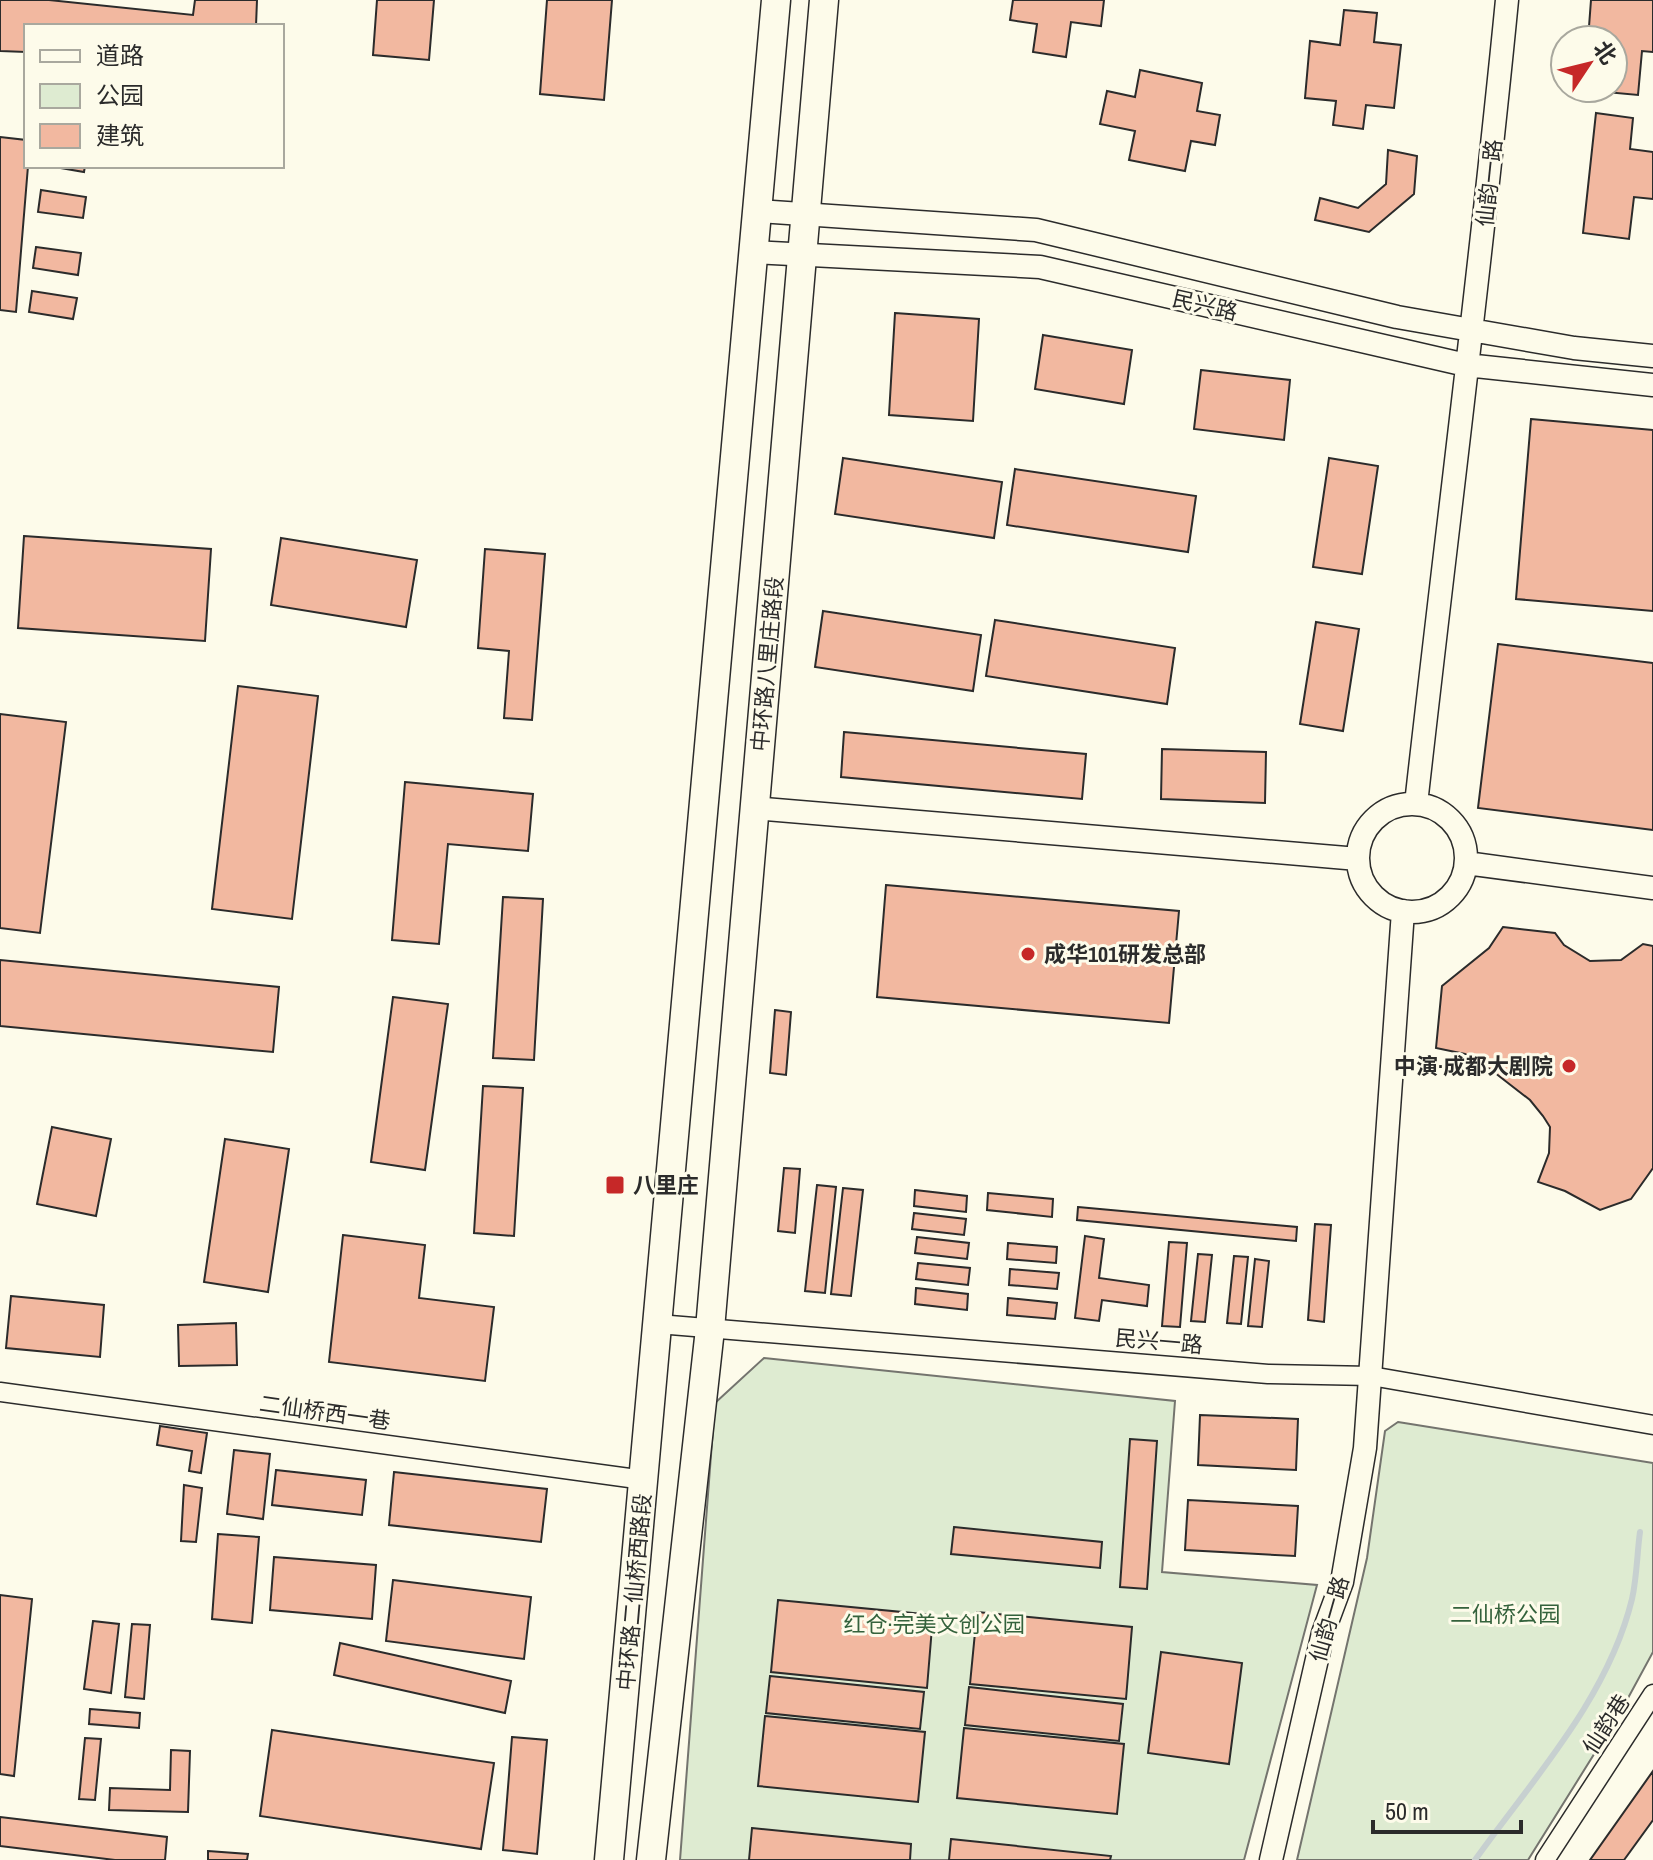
<svg xmlns="http://www.w3.org/2000/svg" width="1653" height="1860" font-family="'Archivo Narrow','Noto Sans SC',sans-serif">
  <style>
    .green { fill: #deebd1; stroke: #74746e; stroke-width: 2 }
    .lines { fill: none; stroke-linecap: round; stroke-linejoin: round }
    .stream { stroke: #c7d0d0; stroke-width: 6 }
    .building { fill: #f2b8a0; stroke: #2b2b2b; stroke-width: 2 }
    .minor-casing { stroke: #2b2b2b; stroke-width: 21 }
    .tertiary-casing { stroke: #2b2b2b; stroke-width: 25 }
    .primary-casing { stroke: #2b2b2b; stroke-width: 31 }
    .minor { stroke: #fdfbea; stroke-width: 18 }
    .tertiary { stroke: #fdfbea; stroke-width: 22 }
    .primary { stroke: #fdfbea; stroke-width: 28 }
    .poi-dot { fill: #c62828; stroke: #fdfbea; stroke-width: 3 }
    .labels { text-anchor: middle; stroke-width: 6; stroke-linejoin: round; paint-order: stroke }
    .street-label { font-size: 22px; fill: #2b2b2b; stroke: #fdfbea }
    .poi-label { font-size: 22px; font-weight: bold; fill: #2b2b2b; stroke: #fdfbea; text-anchor: start }
    .park-label { font-size: 22px; fill: #34623c; stroke: #fdfbea }
  </style>
  <rect width="100%" height="100%" fill="#fdfbea"/>
  <path class="green" d="M764,1358L1175,1401L1162,1572L1317,1585L1244,1860H680L715,1403Z
    M1398,1422L1653,1463V1652L1621,1711L1528,1860H1297L1367,1558L1385,1431Z"/>
  <g class="lines">
    <path class="stream" d="M1475,1860C1533,1779 1608,1698 1632,1599C1637,1577 1637,1553 1640,1532"/>
  </g>
  <path class="building" d="M0,0H49L193,15L195,0H257L256,26H26V52L0,51Z
    M377,0H434L429,60L373,55Z
    M547,0H612L604,100L540,94Z
    M1013,0H1104L1101,26L1071,22L1066,57L1033,52L1037,24L1010,20Z
    M1591,0H1653V52L1642,51L1638,95L1584,90L1613,88V40H1588Z
    M1344,10L1377,13L1374,42L1401,45L1394,108L1366,105L1363,129L1333,125L1336,101L1305,98L1310,41L1340,45Z
    M1140,70L1202,83L1197,111L1220,115L1215,145L1191,141L1185,171L1129,160L1135,131L1100,124L1107,91L1135,97Z
    M1596,113L1633,118L1630,149L1653,152V199L1634,197L1629,239L1583,233Z
    M0,137L26,140L28,166L16,312L0,310Z
    M1388,150L1417,156L1414,194L1369,232L1315,220L1320,198L1358,208L1386,184Z
    M49,166H85L84,172Z
    M41,190L86,197L83,218L38,212Z
    M36,247L81,253L78,275L33,268Z
    M32,291L77,298L73,319L29,312Z
    M895,313L979,319L973,421L889,415Z
    M1043,335L1132,350L1124,404L1035,389Z
    M1201,370L1290,380L1284,440L1194,429Z
    M1531,419L1653,430V611L1516,599Z
    M843,458L1002,482L994,538L835,514Z
    M1329,458L1378,466L1362,574L1313,567Z
    M1015,469L1196,496L1188,552L1007,525Z
    M24,536L211,549L205,641L18,628Z
    M281,538L417,560L406,627L271,605Z
    M485,549L545,554L532,720L504,718L509,651L478,648Z
    M823,611L981,635L973,691L815,667Z
    M995,620L1175,648L1167,704L986,676Z
    M1316,622L1359,629L1343,731L1300,724Z
    M1498,644L1653,663V830L1478,808Z
    M238,686L318,696L292,919L212,909Z
    M0,714L66,722L40,933L0,928Z
    M844,732L1086,754L1082,799L841,777Z
    M1162,749L1266,752L1265,803L1161,799Z
    M405,782L533,794L528,851L448,844L439,944L392,940Z
    M886,885L1179,911L1169,1023L877,997Z
    M503,897L543,899L534,1060L493,1058Z
    M1503,927L1555,933L1564,945L1590,961L1621,960L1643,944L1653,946V1168L1631,1199L1600,1210L1565,1191L1538,1182L1549,1153L1550,1127L1543,1116L1530,1100L1490,1069L1465,1054L1436,1048L1442,986L1489,948Z
    M0,960L279,987L273,1052L0,1026Z
    M393,997L448,1004L425,1170L371,1162Z
    M775,1010L791,1012L786,1075L770,1073Z
    M483,1086L523,1088L514,1236L474,1233Z
    M52,1127L111,1139L96,1216L37,1204Z
    M225,1139L289,1149L268,1292L204,1282Z
    M784,1168L800,1169L795,1233L778,1231Z
    M817,1185L836,1187L825,1293L805,1291Z
    M843,1188L863,1190L851,1296L831,1294Z
    M915,1190L967,1196L966,1212L914,1206Z
    M988,1193L1053,1199L1052,1217L987,1210Z
    M1078,1207L1297,1227L1296,1241L1077,1220Z
    M914,1213L966,1219L964,1235L912,1229Z
    M1315,1224L1331,1225L1324,1322L1308,1320Z
    M343,1235L425,1245L419,1298L494,1307L485,1381L329,1362Z
    M1085,1236L1104,1239L1099,1278L1149,1285L1147,1306L1102,1300L1099,1321L1075,1318Z
    M917,1237L969,1243L967,1259L915,1253Z
    M1169,1242L1187,1243L1180,1327L1162,1326Z
    M1008,1243L1057,1247L1056,1263L1007,1259Z
    M1198,1254L1212,1255L1205,1322L1191,1321Z
    M1234,1256L1248,1257L1241,1324L1227,1323Z
    M1255,1259L1269,1261L1262,1327L1248,1326Z
    M918,1263L970,1268L968,1285L916,1279Z
    M1010,1269L1059,1273L1057,1289L1009,1285Z
    M916,1288L968,1294L967,1310L915,1304Z
    M11,1296L104,1305L100,1357L6,1348Z
    M1008,1298L1057,1303L1055,1319L1007,1315Z
    M236,1323L237,1365L179,1366L178,1325Z
    M1200,1415L1298,1419L1296,1470L1198,1465Z
    M160,1426L207,1433L201,1473L189,1471L192,1451L157,1445Z
    M1130,1439L1157,1441L1147,1589L1120,1587Z
    M234,1450L270,1454L263,1519L227,1514Z
    M276,1470L366,1480L362,1515L272,1505Z
    M394,1472L547,1489L541,1542L389,1525Z
    M184,1485L202,1488L196,1542L181,1541Z
    M1188,1500L1298,1506L1295,1556L1185,1550Z
    M954,1527L1102,1542L1100,1568L951,1554Z
    M218,1534L259,1537L252,1623L212,1619Z
    M274,1557L376,1565L372,1619L270,1610Z
    M393,1580L531,1597L524,1659L386,1641Z
    M0,1595L32,1599L14,1776L0,1774Z
    M778,1600L933,1615L927,1688L771,1672Z
    M977,1612L1132,1627L1126,1699L970,1684Z
    M93,1621L119,1624L111,1693L84,1689Z
    M132,1624L150,1625L144,1699L125,1697Z
    M340,1643L511,1681L505,1713L334,1675Z
    M1161,1652L1242,1663L1229,1764L1148,1753Z
    M770,1676L924,1692L920,1729L766,1713Z
    M969,1687L1123,1704L1119,1741L965,1725Z
    M90,1709L140,1713L139,1728L89,1724Z
    M765,1716L925,1732L918,1802L758,1786Z
    M964,1728L1124,1744L1117,1814L957,1798Z
    M272,1730L494,1763L481,1849L260,1816Z
    M512,1737L547,1740L537,1854L503,1850Z
    M85,1738L101,1739L95,1800L79,1799Z
    M171,1750L190,1751L188,1812L109,1810L110,1788L170,1790Z
    M1653,1771V1820L1624,1860H1590Z
    M0,1817L167,1837L165,1860H115L0,1846Z
    M752,1828L911,1844L910,1860H749Z
    M951,1839L1111,1856L1110,1860H949Z
    M208,1851L248,1854L247,1860H208Z"/>
  <g class="lines">
    <defs>
      <path id="minor" d="M658,1324L1268,1374L1371,1376L1653,1425
        M0,1392L644,1480
        M1545,1860L1653,1694"/>
      <path id="tertiary" d="M758,211L1036,230L1397,317L1574,348L1653,356
        M754,252L1040,267L1466,365L1653,385
        M1416,804C1446,536 1481,268 1507,0
        M1358 858a54 54 0 1 1 108 0a54 54 0 1 1-108 0Z
        M754,808L1358,859
        M1466,863L1653,888
        M1271,1860L1323,1633L1342,1582L1365,1448L1403,911"/>
      <path id="primary" d="M609,1860L776,0
        M651,1860L710,1329L824,0"/>
    </defs>
    <use href="#minor" class="minor-casing"/>
    <use href="#tertiary" class="tertiary-casing"/>
    <use href="#primary" class="primary-casing"/>
    <use href="#minor" class="minor"/>
    <use href="#tertiary" class="tertiary"/>
    <use href="#primary" class="primary"/>
  </g>
  <g class="poi-dot">
    <circle cx="1028" cy="954" r="8"/>
    <circle cx="1569" cy="1066" r="8"/>
    <rect x="605" y="1175" width="20" height="20" rx="4"/>
  </g>
  <g class="labels">
    <g class="street-label">
      <text transform="translate(1489 183) rotate(-84)" y="8">仙韵一路</text>
      <text transform="translate(1205 305) rotate(13)" y="8">民兴路</text>
      <text transform="translate(767 664) rotate(-85)" y="8">中环路八里庄路段</text>
      <text transform="translate(1159 1341) rotate(5)" y="8">民兴一路</text>
      <text transform="translate(325 1412) rotate(8)" y="8">二仙桥西一巷</text>
      <text transform="translate(634 1592) rotate(-85)" y="8">中环路二仙桥西路段</text>
      <text transform="translate(1329 1619) rotate(-74)" y="8">仙韵一路</text>
      <text transform="translate(1606 1724) rotate(-57)" y="8">仙韵巷</text>
    </g>
    <g class="poi-label">
      <text x="1044" y="962">成华101研发总部</text>
      <text x="1553" y="1074" text-anchor="end">中演·成都大剧院</text>
      <text x="633" y="1193">八里庄</text>
    </g>
    <g class="park-label">
      <text x="1505" y="1622">二仙桥公园</text>
      <text x="934" y="1632">红仓·完美文创公园</text>
    </g>
  </g>
  <rect x="24" y="24" width="260" height="144" fill="#fdfbea" stroke="#a9a89e" stroke-width="2"/>
  <rect x="40" y="50" width="40" height="12" fill="#fdfbea" stroke="#a9a89e" stroke-width="2"/>
  <text x="96" y="64" font-size="24" fill="#2b2b2b">道路</text>
  <rect x="40" y="84" width="40" height="24" fill="#deebd1" stroke="#a9a89e" stroke-width="2"/>
  <text x="96" y="104" font-size="24" fill="#2b2b2b">公园</text>
  <rect x="40" y="124" width="40" height="24" fill="#f2b8a0" stroke="#a9a89e" stroke-width="2"/>
  <text x="96" y="144" font-size="24" fill="#2b2b2b">建筑</text>
  <g transform="translate(1589 64) rotate(55)"><circle r="38" fill="#fdfbea" stroke="#a9a89e" stroke-width="2"/>
  <path d="M0-6L14 30L0 20L-14 30Z" fill="#c62828"/>
  <text y="-12" font-size="22" font-weight="bold" text-anchor="middle" fill="#2b2b2b">北</text>
  </g>
  <path d="M1373 1820v12h148v-12" fill="none" stroke="#2b2b2b" stroke-width="4"/>
  <text x="1385" y="1820" font-size="24" fill="#2b2b2b" stroke="#fdfbea" stroke-width="6" paint-order="stroke">50 m</text>
</svg>
